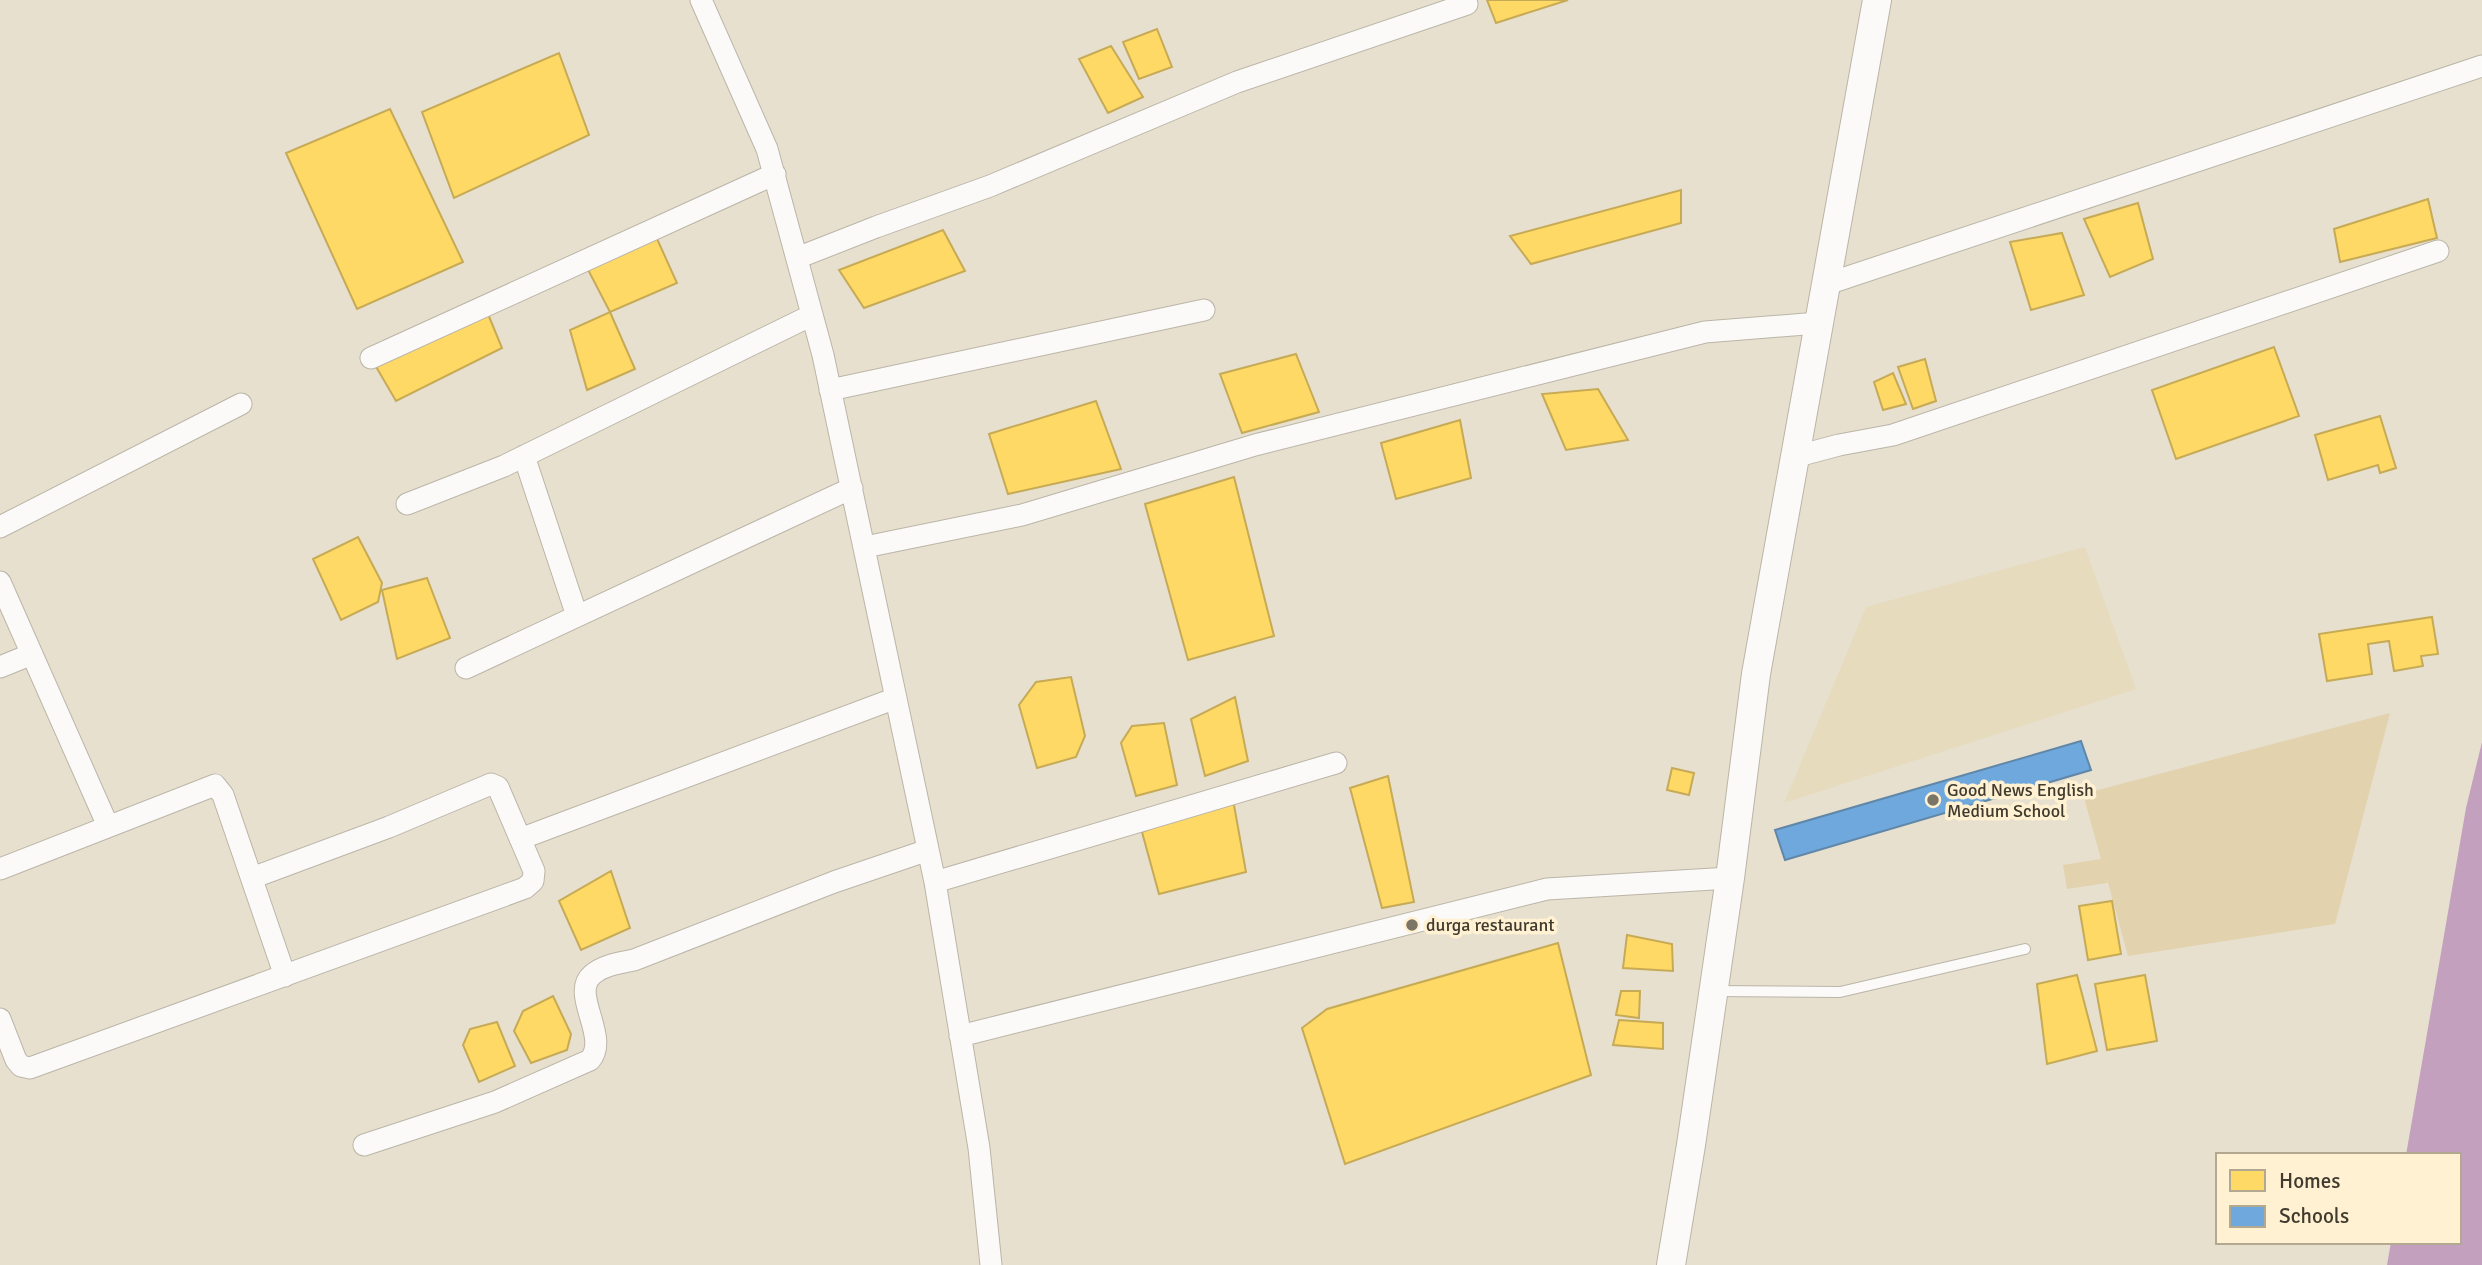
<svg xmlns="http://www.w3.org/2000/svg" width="2482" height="1265" font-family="Signika,sans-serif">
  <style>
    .built { fill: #e7dbbe }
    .green { fill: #e2d2ad }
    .water { fill: #c3a1be }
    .homes { fill: #ffd966; stroke: #c6aa55; stroke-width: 2 }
    .schools { fill: #6fa8dc; stroke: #6187a8; stroke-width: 2 }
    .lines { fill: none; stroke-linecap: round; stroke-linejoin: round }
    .service-casing { stroke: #bbb5a8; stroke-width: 12 }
    .minor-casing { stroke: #bbb5a8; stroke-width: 23 }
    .tertiary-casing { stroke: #bbb5a8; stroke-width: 30 }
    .service { stroke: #fbfaf8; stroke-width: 10 }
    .minor { stroke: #fbfaf8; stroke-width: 21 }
    .tertiary { stroke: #fbfaf8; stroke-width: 28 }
    .poi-dot { fill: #7a7566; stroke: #fff1d2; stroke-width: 2.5 }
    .labels { text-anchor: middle; stroke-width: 7; stroke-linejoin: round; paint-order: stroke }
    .poi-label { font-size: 18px; fill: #403b2e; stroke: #fff1d2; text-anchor: start }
  </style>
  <rect width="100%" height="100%" fill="#e7e0cf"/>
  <path class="built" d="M2085,547L2136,689L1784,803L1866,607Z"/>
  <path class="green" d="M2390,713L2335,924L2128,956L2107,879V883L2067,889L2063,865L2101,859L2083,794Z"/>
  <path class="water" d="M2482,742V1265H2387L2391,1242H2459V1155H2406L2466,808Z"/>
  <path class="homes" d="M1487,0H1568L1496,23Z
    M1157,29L1172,67L1139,79L1123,42Z
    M1111,46L1143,97L1108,113L1079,59Z
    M559,53L589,135L454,198L422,112Z
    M390,109L463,262L357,309L286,153Z
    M1681,190V223L1531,264L1510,236Z
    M2428,199L2437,238L2340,262L2334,229Z
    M2138,203L2153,259L2110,277L2084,219Z
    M653,230L677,283L610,312L584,262Z
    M943,230L965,271L864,308L839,270Z
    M2062,233L2084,295L2031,310L2010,242Z
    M610,312L635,369L587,390L570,330Z
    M488,314L502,348L396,401L371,358Z
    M2274,347L2299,416L2176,459L2152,390Z
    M1296,354L1319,412L1242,433L1220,374Z
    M1925,359L1936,401L1913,409L1898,367Z
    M1893,373L1906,404L1883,410L1874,382Z
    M1598,389L1628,440L1566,450L1542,394Z
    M1096,401L1121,469L1008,494L989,434Z
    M2380,416L2396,468L2380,473L2378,465L2328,480L2315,435Z
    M1460,420L1471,478L1396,499L1381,443Z
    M1234,477L1274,636L1188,660L1145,504Z
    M358,537L382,583L378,602L341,620L313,559Z
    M427,578L450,638L397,659L382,590Z
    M2432,617L2438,654L2421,656L2423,666L2394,671L2389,641L2368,644L2372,674L2327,681L2319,634Z
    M1071,677L1085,736L1076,757L1037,768L1019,705L1036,682Z
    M1235,697L1248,761L1205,776L1191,719Z
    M1164,723L1177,785L1136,796L1121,743L1132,726Z
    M1672,768L1694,773L1689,795L1667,790Z
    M1388,776L1414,902L1382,908L1350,788Z
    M1232,794L1246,872L1159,894L1142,832Z
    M611,871L630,928L581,950L559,901Z
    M2112,901L2121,954L2088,960L2079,906Z
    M1627,935L1672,944L1673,971L1623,968Z
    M1558,943L1591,1075L1345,1164L1302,1028L1327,1009Z
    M2077,975L2097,1051L2047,1064L2037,984Z
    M2145,975L2157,1041L2107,1050L2095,984Z
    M1621,991H1640L1639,1018L1616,1015Z
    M553,996L571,1034L567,1050L531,1063L514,1031L523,1011Z
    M1619,1020L1663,1023V1049L1613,1045Z
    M497,1022L515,1066L479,1082L463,1045L470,1029Z"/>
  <path class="schools" d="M2081,741L2091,770L1785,860L1775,830Z"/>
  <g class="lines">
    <defs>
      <path id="service" d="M1715,991L1840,992L2025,949"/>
      <path id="minor" d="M701,0L767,149L823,355L935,882L979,1148L991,1265
        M797,258L876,227L990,186L1237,82L1467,4
        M1824,285L2482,66
        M371,358L775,174
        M830,390L1204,310
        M524,456L577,616
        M1794,457L1839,445L1893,435L2438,251
        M407,504L504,466L812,315
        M0,527L241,404
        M865,547L1022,515L1255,445L1705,332L1818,323
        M0,582L108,826
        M0,667L32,654
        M466,668L852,488
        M520,839L896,698
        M0,869L215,785L223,795L285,976
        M935,882L1336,763
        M0,1019L16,1060L21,1066L30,1068L525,888L533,881L534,871L498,787L491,784L389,827L252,878
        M960,1036L1547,889L1730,878
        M364,1145L495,1102L590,1060C610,1037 570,994 592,975C603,965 620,963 634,960L834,882L928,850"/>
      <path id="tertiary" d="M1671,1265L1691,1145L1730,878L1756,674L1877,0"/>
    </defs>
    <use href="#service" class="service-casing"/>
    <use href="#minor" class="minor-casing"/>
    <use href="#tertiary" class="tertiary-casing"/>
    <use href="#service" class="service"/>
    <use href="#minor" class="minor"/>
    <use href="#tertiary" class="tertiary"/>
  </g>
  <g class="poi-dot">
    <circle cx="1933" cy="800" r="7"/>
    <circle cx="1412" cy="925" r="7"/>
  </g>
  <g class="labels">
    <g class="poi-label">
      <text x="1947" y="796">Good News English<tspan x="1947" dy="21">Medium School</tspan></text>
      <text x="1426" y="931">durga restaurant</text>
    </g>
  </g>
  <rect x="2216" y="1153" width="245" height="91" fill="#fff1d2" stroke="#b3a890" stroke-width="2"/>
  <rect x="2230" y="1170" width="35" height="21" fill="#ffd966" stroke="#b3a890" stroke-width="2"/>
  <text x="2279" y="1188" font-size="21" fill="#403b2e">Homes</text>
  <rect x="2230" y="1206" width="35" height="21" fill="#6fa8dc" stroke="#b3a890" stroke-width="2"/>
  <text x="2279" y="1223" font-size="21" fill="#403b2e">Schools</text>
</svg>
